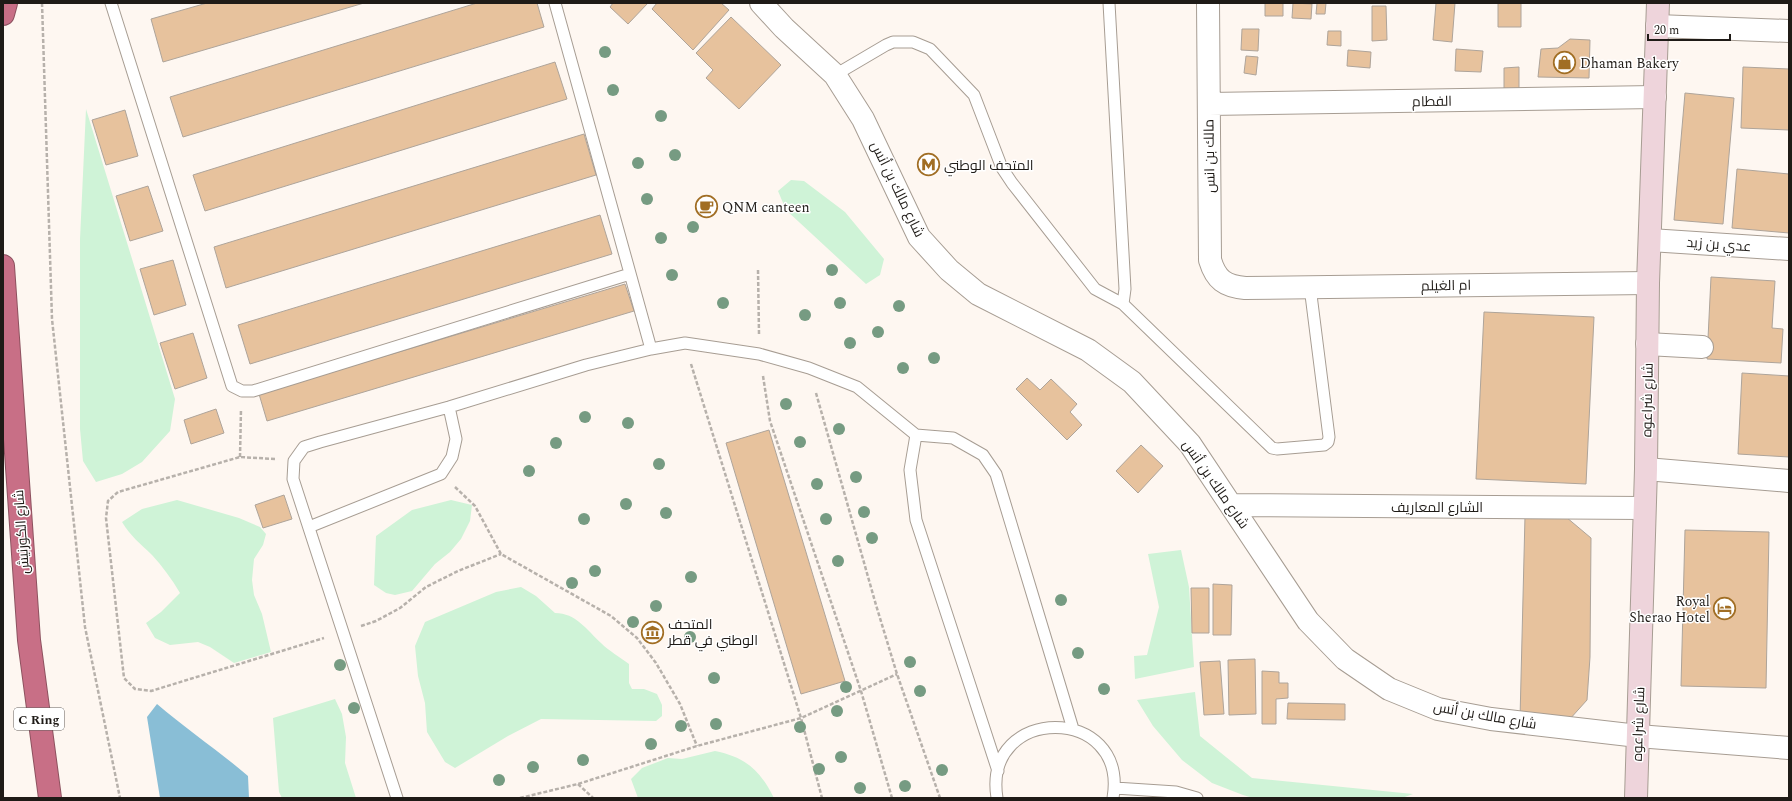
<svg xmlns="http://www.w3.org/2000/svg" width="1792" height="801" font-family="Spectral,Cairo,serif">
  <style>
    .green { fill: #cff3d7 }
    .water { fill: #89bed6 }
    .building { fill: #e7c29d; stroke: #aea49a }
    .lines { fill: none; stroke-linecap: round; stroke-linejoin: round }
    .lane-casing { stroke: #a79d93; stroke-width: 13 }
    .street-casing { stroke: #a79d93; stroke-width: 24 }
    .secondary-casing { stroke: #a79d93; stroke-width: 24 }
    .highway-casing { stroke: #8d525f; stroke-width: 24 }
    .path { stroke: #b7b1ab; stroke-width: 2.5; stroke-dasharray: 4 2; stroke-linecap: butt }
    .lane { stroke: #fff; stroke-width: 11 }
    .street { stroke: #fff; stroke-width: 22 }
    .secondary { stroke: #eed4db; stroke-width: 22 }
    .highway { stroke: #c86f86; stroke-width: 22 }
    .tree { fill: #769b82 }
    .labels { text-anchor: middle; stroke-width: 3; stroke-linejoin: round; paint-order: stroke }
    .shield { fill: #fff; stroke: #625f5d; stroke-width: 1 }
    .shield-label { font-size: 13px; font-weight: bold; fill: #1f1b17 }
    .poi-label { font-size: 14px; fill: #1f1b17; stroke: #fff; text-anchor: start }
    .street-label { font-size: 14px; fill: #1f1b17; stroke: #fff }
  </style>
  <rect width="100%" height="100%" fill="#fef7f1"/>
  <path class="green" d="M86,109L175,399L170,431L142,462L122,474L96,482L83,461L80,429V239Z
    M791,180L804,181L845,212L884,259L880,275L866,284L786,210L778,191Z
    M177,500L239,518L260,527L266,534L263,545L254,559L252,580L254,595L262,614L271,652L234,663L210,647L198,642L170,645L155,638L146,623L161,612L180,593C172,579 162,566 152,555C140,543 131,537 122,522L142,509Z
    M451,500L472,505L470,521L461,539L450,552L435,564L412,591L395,595L386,593L374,585L376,536L412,510Z
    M1181,550L1189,587L1194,667L1135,679L1134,656L1147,655L1159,607L1148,554Z
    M521,587L536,596L555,613C576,613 587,630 601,643C609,651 620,657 629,664V683L632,689H644L657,694L662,705V716L656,721L541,719L508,736L455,768L445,762L427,732L425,703L418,676L415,646L425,622L496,592Z
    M1195,692L1200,736L1252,778L1413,794L1402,798H1253L1243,795L1212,783L1182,760L1153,726L1137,700Z
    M335,699L342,714L346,737L345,763L356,798H282L279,792L273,718Z
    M715,751C745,757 760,770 774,798H638L631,779L642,768L668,758L682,759Z"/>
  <path class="water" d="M157,704C186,729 219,751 248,776L249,798H160L147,717Z"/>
  <path class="building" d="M207,3H364L163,62L151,19Z
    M477,3H537L544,27L183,137L170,97Z
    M613,3H648L628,24L610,7Z
    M657,3H721L729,10L693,50L652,9Z
    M1265,3H1283V16H1265Z
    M1293,3L1312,4L1311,19L1292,18Z
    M1317,3H1326L1325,14H1316Z
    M1436,3H1455L1452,42L1433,40Z
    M1498,3H1521V27H1498Z
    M1372,6H1386L1387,40L1372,41Z
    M731,17L781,65L739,109L706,78L713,70L696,53Z
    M1242,29H1259L1258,51L1241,50Z
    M1328,31H1341V46L1327,45Z
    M1570,39L1590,40L1589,78L1538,77L1541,49L1558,48Z
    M1456,49L1483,51L1481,72L1455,71Z
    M1348,50L1371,52L1370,68L1347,66Z
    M1246,56L1258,57L1256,75L1244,73Z
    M555,62L567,99L205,211L193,175Z
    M1519,67V96L1504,95V68Z
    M1743,67L1789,69V130L1741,128Z
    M1685,93L1734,98L1723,224L1674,220Z
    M125,110L138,156L106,165L92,120Z
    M584,134L596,175L226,288L214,247Z
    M1737,169L1789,174V233L1732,228Z
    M148,186L163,231L130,241L116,196Z
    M600,215L612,254L250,364L238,325Z
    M173,260L186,305L154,315L140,269Z
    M1711,277L1775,281L1772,328L1783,329L1781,363L1707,359Z
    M625,284L634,311L267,421L259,394Z
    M1484,312L1594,317L1586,484L1476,479Z
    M193,333L207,378L175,389L160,343Z
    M1742,373L1789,376V457L1738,454Z
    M1027,378L1040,390L1051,379L1077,404L1070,412L1082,425L1067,440L1016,389Z
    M216,409L224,433L191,444L184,420Z
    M769,430L845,681L801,694L726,443Z
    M1141,445L1163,466L1138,493L1116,471Z
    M284,495L292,519L263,528L255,505Z
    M1525,516L1566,517L1591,538L1590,657L1587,700L1569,720L1520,719Z
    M1685,530L1769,532L1766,688L1681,686Z
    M1213,584L1232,585L1231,635H1213Z
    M1191,588H1209V633H1192Z
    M1255,659L1256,714L1229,715L1228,660Z
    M1220,661L1224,714L1204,715L1200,662Z
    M1262,671L1279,672V683H1288V698L1276,699V724H1262Z
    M1288,703L1345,704V720L1287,719Z"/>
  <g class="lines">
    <defs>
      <path id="lane" d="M111,3L232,386L242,391H253L630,274
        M555,3L651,349
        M1109,3L1125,289L1123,304L1272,448L1277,449L1324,445L1328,442L1329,437L1310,287
        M835,75L886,45L893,42H913L930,49L974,95L1002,168L1012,183L1095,289L1123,304
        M916,435L910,470L916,520L998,771
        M309,527L441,474L452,457L456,439L449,407
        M1115,788L1176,792L1197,798
        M397,798L293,479L294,461L304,447L320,442L449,407L586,365L651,349L685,343L759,354L809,368L857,387L916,435L953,438L983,455L996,474L1073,729
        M997,798C982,704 1129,704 1113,798"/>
      <path id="street" d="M761,3L784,28L835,75L863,119L919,237L949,270L978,294L1088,350L1132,382L1190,444L1308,621L1345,659L1389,689L1438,709L1491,719L1638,736L1789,748
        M1208,3L1210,260C1216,280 1225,286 1245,288L1648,283
        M1657,26L1789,31
        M1209,104L1655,97
        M1650,240L1789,249
        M1647,344L1702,347
        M1646,469L1789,481
        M1231,505L1643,508"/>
      <path id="secondary" d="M1636,798L1646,469L1648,283L1658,3"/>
      <path id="highway" d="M3,14L6,3
        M3,266L29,640L50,798"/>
    </defs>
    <use href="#lane" class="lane-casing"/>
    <use href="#street" class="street-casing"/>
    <use href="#secondary" class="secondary-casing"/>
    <use href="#highway" class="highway-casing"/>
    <path class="path" d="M42,3L52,319L85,627L120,798
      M758,270L759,334
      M691,364L801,718L822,798
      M763,376L770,421L861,691L892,798
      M816,393L876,605L897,674L940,798
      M240,457L241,409
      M275,459L240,457L118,492L108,501L106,518L124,678L135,689L151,691L324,638
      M455,487L475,506L501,554L611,616L637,638L656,663L680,704L697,746
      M361,626L376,621L400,608L426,587L458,571L501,554
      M578,784L593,798
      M520,798L578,784L697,746L801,718L897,674"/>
    <use href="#lane" class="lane"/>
    <use href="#street" class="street"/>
    <use href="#secondary" class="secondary"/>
    <use href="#highway" class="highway"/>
  </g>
  <g class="tree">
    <circle cx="605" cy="52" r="6"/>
    <circle cx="613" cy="90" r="6"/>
    <circle cx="661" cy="116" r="6"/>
    <circle cx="675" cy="155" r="6"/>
    <circle cx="638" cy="163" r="6"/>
    <circle cx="647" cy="199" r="6"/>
    <circle cx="693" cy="227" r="6"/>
    <circle cx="661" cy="238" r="6"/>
    <circle cx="832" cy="270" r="6"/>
    <circle cx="672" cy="275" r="6"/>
    <circle cx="723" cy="303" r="6"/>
    <circle cx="840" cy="303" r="6"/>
    <circle cx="899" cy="306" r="6"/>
    <circle cx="805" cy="315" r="6"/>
    <circle cx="878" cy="332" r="6"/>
    <circle cx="850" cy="343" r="6"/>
    <circle cx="934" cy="358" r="6"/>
    <circle cx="903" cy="368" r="6"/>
    <circle cx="786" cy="404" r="6"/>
    <circle cx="585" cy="417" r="6"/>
    <circle cx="628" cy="423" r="6"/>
    <circle cx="839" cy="429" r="6"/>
    <circle cx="800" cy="442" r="6"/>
    <circle cx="556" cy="443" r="6"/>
    <circle cx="659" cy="464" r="6"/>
    <circle cx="529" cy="471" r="6"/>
    <circle cx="856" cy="477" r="6"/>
    <circle cx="817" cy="484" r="6"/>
    <circle cx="626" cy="504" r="6"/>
    <circle cx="864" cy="512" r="6"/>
    <circle cx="666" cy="513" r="6"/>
    <circle cx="584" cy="519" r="6"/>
    <circle cx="826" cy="519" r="6"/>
    <circle cx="872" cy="538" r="6"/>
    <circle cx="838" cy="561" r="6"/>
    <circle cx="595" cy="571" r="6"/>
    <circle cx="691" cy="577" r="6"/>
    <circle cx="572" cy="583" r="6"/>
    <circle cx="1061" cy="600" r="6"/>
    <circle cx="656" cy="606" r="6"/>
    <circle cx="633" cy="622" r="6"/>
    <circle cx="690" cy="637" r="6"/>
    <circle cx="1078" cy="653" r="6"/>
    <circle cx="910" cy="662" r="6"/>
    <circle cx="340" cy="665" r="6"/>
    <circle cx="714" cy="678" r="6"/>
    <circle cx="846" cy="687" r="6"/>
    <circle cx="1104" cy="689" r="6"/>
    <circle cx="920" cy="691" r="6"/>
    <circle cx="354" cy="708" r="6"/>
    <circle cx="837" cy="711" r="6"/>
    <circle cx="716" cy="724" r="6"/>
    <circle cx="681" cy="726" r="6"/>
    <circle cx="800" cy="727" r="6"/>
    <circle cx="651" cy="744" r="6"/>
    <circle cx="841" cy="757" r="6"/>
    <circle cx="583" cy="760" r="6"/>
    <circle cx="533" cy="767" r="6"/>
    <circle cx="819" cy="769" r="6"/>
    <circle cx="942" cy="770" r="6"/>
    <circle cx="499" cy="780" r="6"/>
    <circle cx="905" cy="786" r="6"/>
    <circle cx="860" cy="788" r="6"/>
  </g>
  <defs>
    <symbol id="shop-ring" viewBox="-11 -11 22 22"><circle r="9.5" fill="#fff" stroke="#a16e24" stroke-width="1.5"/><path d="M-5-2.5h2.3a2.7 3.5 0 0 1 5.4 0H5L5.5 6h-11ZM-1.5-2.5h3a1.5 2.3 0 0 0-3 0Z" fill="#a16e24"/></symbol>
    <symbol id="metro-ring" viewBox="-11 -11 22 22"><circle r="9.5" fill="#fff" stroke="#a16e24" stroke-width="1.5"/><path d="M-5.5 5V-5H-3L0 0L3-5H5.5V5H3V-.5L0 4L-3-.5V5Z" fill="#a16e24"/></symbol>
    <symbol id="cafe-ring" viewBox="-11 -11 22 22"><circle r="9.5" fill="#fff" stroke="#a16e24" stroke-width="1.5"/><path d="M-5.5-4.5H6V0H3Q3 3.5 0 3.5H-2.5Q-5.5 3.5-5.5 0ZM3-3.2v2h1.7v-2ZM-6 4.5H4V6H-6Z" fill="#a16e24"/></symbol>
    <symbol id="hotel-ring" viewBox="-11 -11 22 22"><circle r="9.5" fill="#fff" stroke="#a16e24" stroke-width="1.5"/><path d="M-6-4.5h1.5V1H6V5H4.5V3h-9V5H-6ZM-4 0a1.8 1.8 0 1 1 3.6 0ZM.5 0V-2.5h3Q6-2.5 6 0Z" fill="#a16e24"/></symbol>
    <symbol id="museum-ring" viewBox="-11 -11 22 22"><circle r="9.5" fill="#fff" stroke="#a16e24" stroke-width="1.5"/><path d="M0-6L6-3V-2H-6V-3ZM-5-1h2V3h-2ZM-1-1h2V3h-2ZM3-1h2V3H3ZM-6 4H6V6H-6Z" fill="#a16e24"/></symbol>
  </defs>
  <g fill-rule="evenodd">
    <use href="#shop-ring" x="1552" y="50" width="25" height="25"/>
    <use href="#metro-ring" x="916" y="152" width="25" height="25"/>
    <use href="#cafe-ring" x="694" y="194" width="25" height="25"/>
    <use href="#hotel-ring" x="1712" y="596" width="25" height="25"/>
    <use href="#museum-ring" x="640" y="620" width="25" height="25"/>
  </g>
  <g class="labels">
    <rect class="shield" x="14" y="708" width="50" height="22" rx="3"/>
    <g class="shield-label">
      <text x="39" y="724">C Ring</text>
    </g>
    <g class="poi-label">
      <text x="1580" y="68">Dhaman Bakery</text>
      <text x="944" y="170">المتحف الوطني</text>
      <text x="722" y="212">QNM canteen</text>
      <text x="1710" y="606" text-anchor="end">Royal<tspan x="1710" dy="16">Sherao Hotel</tspan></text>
      <text x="668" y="629">المتحف<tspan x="668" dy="16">الوطني في قطر</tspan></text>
    </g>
    <g class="street-label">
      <text transform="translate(1432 101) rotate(-1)" y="5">الفطام</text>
      <text transform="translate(1209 156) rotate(-91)" y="5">مالك بن انس</text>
      <text transform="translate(898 189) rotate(64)" y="5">شارع مالك بن أنس</text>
      <text transform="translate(1719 244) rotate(4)" y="5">عدي بن زيد</text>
      <text transform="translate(1446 285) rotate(-1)" y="5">ام الغيلم</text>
      <text transform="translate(1647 400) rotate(-89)" y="5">شارع شراعوه</text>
      <text transform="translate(1216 484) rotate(55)" y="5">شارع مالك بن أنس</text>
      <text x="1437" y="512">الشارع المعاريف</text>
      <text transform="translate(21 532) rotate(-94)" y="5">شارع الكورنيش</text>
      <text transform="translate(1485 715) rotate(10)" y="5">شارع مالك بن أنس</text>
      <text transform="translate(1638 724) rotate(-88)" y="5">شارع شراعوه</text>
    </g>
  </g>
  <rect width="1792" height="801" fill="none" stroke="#1f1b17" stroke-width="8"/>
  <path d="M1648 34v6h82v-6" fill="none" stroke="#1f1b17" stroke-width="2"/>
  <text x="1654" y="34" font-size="12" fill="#1f1b17" stroke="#ffffff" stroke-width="3" paint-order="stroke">20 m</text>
</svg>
